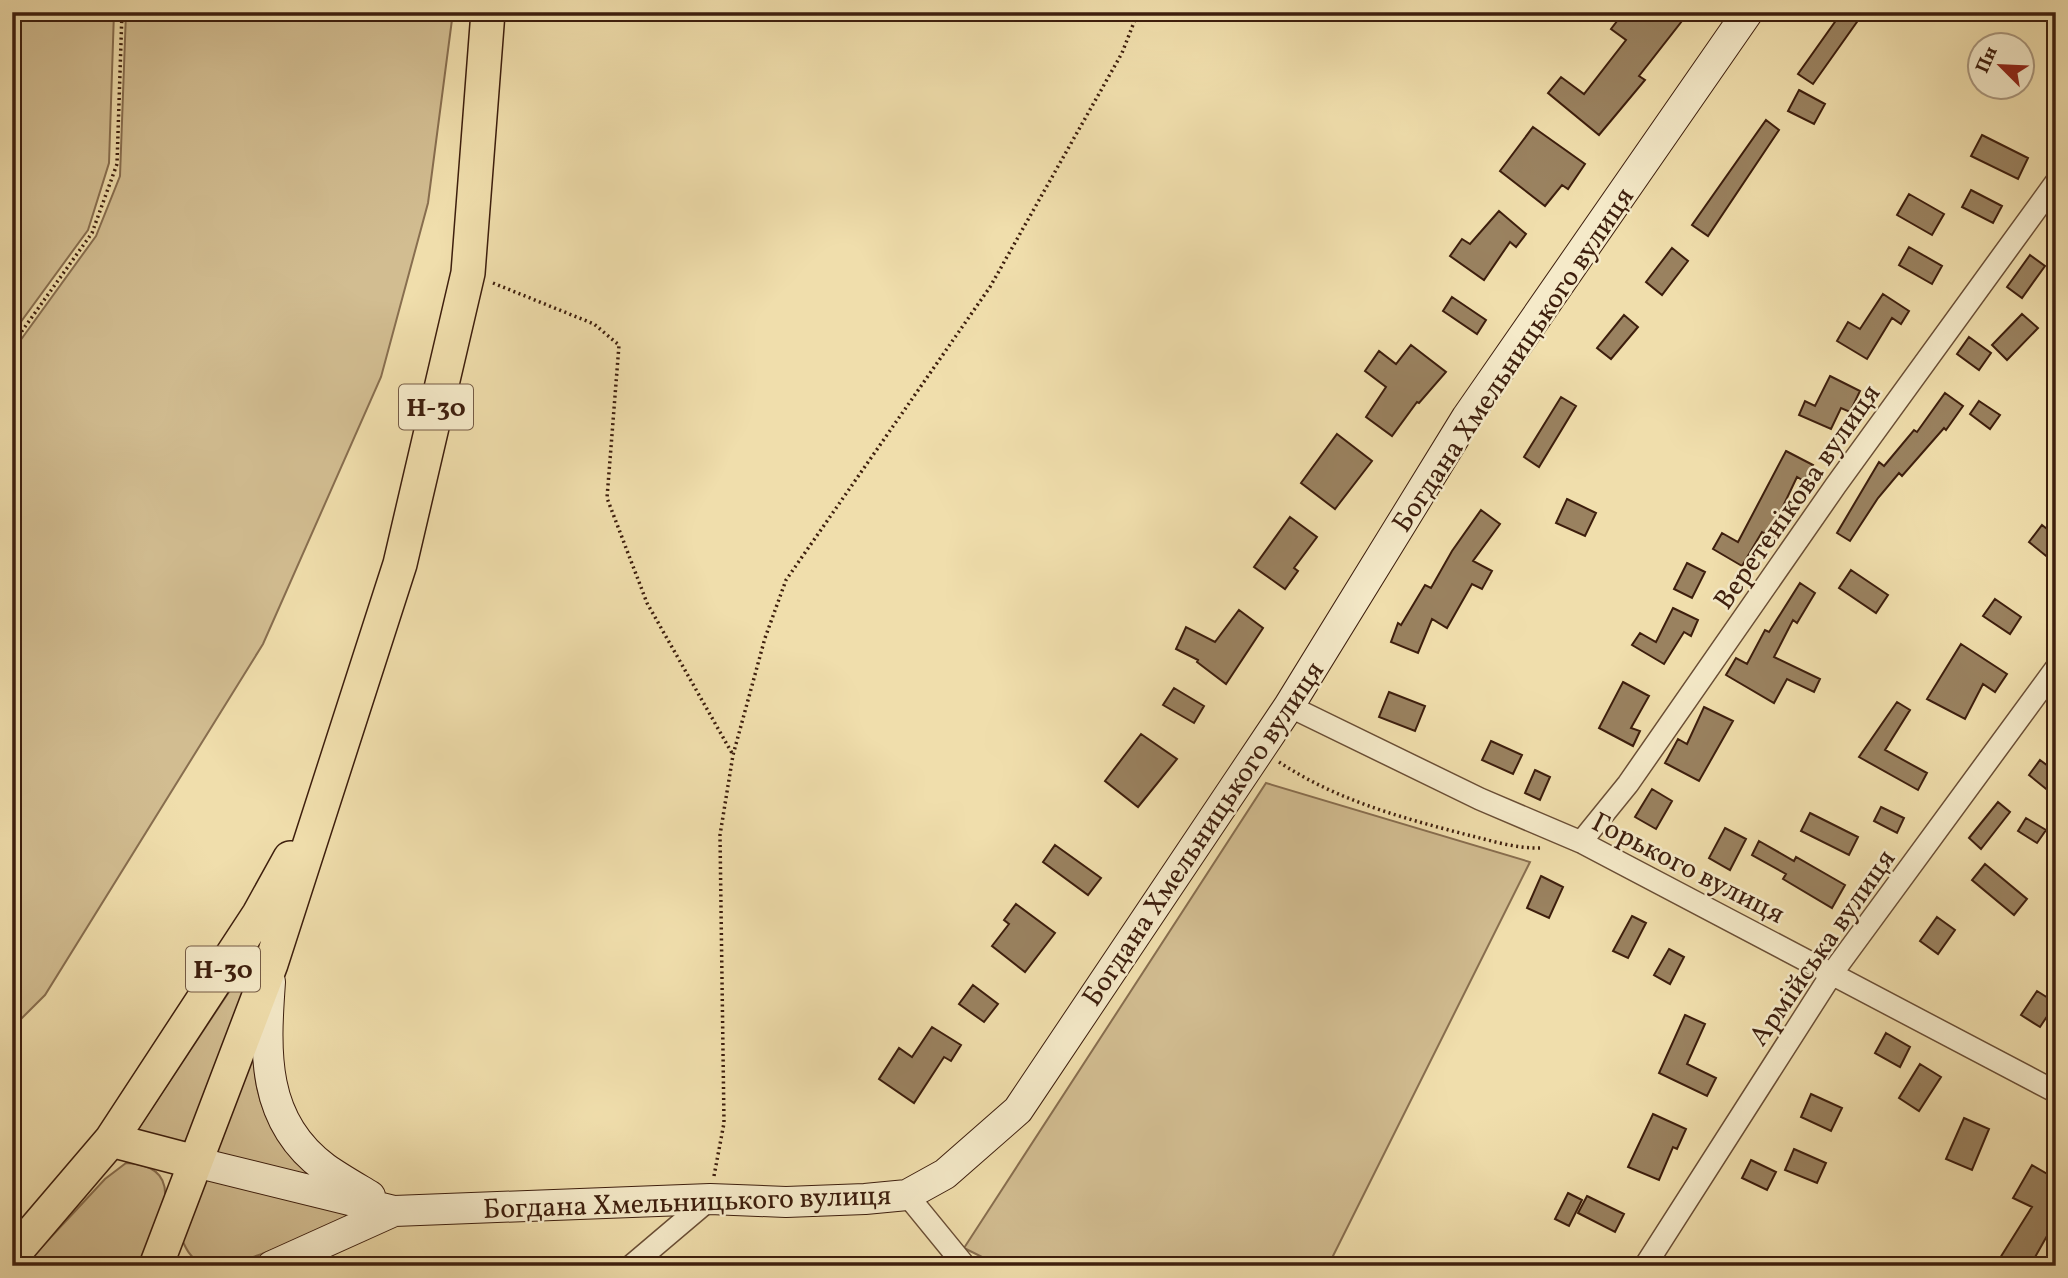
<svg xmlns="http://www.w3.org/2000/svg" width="2068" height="1278" font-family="Vollkorn,serif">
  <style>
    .green { fill: #d2bd91; stroke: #886e4f; stroke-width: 2 }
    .building { fill: #9a8260; stroke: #3d1e0d; stroke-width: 2 }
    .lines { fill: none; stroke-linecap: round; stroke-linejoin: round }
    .street-casing { stroke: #6a4e35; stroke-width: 24 }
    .secondary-casing { stroke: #3d1e0d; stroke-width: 32 }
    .primary-casing { stroke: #3d1e0d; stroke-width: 36 }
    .path { stroke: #3d1e0d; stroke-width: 3.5; stroke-dasharray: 2 3.5; stroke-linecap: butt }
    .street { stroke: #f5eac9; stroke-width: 21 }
    .secondary { stroke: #f5eac9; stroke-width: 30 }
    .primary { stroke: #f0deac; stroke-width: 33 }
    .labels { text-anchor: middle; stroke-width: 5; stroke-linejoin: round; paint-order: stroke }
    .shield { fill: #f5eac9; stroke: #745b45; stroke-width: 2 }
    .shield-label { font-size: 26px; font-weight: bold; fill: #3d1e0d }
    .street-label { font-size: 28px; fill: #3d1e0d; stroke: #f5eac9 }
  </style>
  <rect width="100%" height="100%" fill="#f0deac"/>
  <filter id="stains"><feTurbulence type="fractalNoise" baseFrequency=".00286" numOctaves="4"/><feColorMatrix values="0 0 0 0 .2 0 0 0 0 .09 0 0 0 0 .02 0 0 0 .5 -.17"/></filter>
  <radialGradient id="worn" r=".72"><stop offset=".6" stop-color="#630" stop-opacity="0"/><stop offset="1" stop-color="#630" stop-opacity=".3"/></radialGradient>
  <path class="green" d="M12,12H114L109,163L88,230L12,334Z
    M126,12H453L428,203L381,377L263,644L45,995L12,1028V352L96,236L120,176Z
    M1266,783L1530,862L1328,1266H1000L964,1248Z
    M272,927L189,1146L136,1132Z
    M253,1049C255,1127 280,1138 335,1186L208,1151Z
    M126,1163C194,1166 156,1228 140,1266H24L105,1179Z
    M199,1176L353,1215C323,1228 231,1274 203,1264C190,1259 185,1247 180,1235Z"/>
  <path class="building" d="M1624,12H1689L1639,76L1645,80L1599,135L1548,93L1561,77L1584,94L1626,40L1611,29Z
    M1842,12H1864L1813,84L1798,74Z
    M1799,90L1825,104L1814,124L1788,111Z
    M1766,120L1779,130L1708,236L1692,225Z
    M1533,127L1585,164L1568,189L1562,185L1545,206L1500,171Z
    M1982,135L2028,158L2018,179L1971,156Z
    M1971,190L2002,206L1993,223L1962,207Z
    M1909,194L1944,214L1932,235L1897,215Z
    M1499,211L1526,234L1516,247L1510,242L1484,280L1450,256L1462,239L1470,244Z
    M1909,247L1942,266L1932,284L1899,265Z
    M1672,248L1688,261L1662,295L1646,282Z
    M2030,255L2045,266L2022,298L2007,287Z
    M1883,294L1909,311L1901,324L1892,318L1867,359L1837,341L1848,322L1860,329Z
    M1452,297L1486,320L1477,334L1443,311Z
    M2022,314L2038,328L2007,360L1992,345Z
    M1624,315L1638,327L1611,359L1597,348Z
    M1969,337L1991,353L1979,370L1957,354Z
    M1411,345L1446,372L1419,403L1417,402L1392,436L1366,417L1386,387L1365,371L1379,351L1396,364Z
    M1830,376L1860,391L1850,412L1841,408L1831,429L1799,415L1805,401L1815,406Z
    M1945,393L1963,406L1946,430L1944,428L1902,476L1899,473L1878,498L1850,541L1837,533L1879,462L1884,466L1914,430L1917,432Z
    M1561,397L1576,406L1539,467L1524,457Z
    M1979,401L2000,415L1990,429L1970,414Z
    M1337,434L1372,461L1335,509L1301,483Z
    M1786,451L1813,465L1804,481L1797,477L1776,521L1780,523L1773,538L1762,532L1742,566L1713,549L1722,533L1738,542Z
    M1567,499L1596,513L1585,536L1556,523Z
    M1481,510L1500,524L1473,561L1492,571L1482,589L1472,584L1447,628L1432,619L1418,653L1391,642L1398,623L1401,625L1425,585L1431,588L1452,551Z
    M1290,517L1317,537L1294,568L1298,571L1285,589L1254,567Z
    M2042,525L2056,536V564L2029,542Z
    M1687,563L1705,572L1692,598L1674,589Z
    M1851,570L1888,595L1876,613L1839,588Z
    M1800,583L1815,593L1797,623L1793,620L1774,657L1820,679L1814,692L1787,679L1774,703L1726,675L1736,658L1747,664L1765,630L1769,632Z
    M1995,599L2021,617L2010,634L1983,616Z
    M1673,608L1698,620L1691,636L1684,632L1664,664L1632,645L1640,633L1656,642Z
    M1239,610L1263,628L1226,684L1197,662L1198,660L1176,649L1186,627L1215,642Z
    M1961,644L2007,674L1995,692L1983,684L1965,719L1927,699Z
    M1623,682L1649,696L1631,728L1640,731L1633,746L1599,728Z
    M1174,688L1204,706L1194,723L1163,705Z
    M1389,692L1425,706L1415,731L1379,717Z
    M1897,702L1910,710L1885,750L1927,773L1918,790L1859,757Z
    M1704,707L1733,721L1699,781L1665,763L1678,739L1687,744Z
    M1141,734L1177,759L1138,807L1105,781Z
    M1491,741L1522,755L1513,774L1482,760Z
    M2040,760L2056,772V797L2029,775Z
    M1535,770L1550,777L1540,800L1525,793Z
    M1652,789L1672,801L1656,829L1635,817Z
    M1998,802L2010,812L1981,849L1969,838Z
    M1881,807L1904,818L1897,833L1874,821Z
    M1810,813L1858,837L1849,855L1801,831Z
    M2026,818L2046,830L2037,843L2018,831Z
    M1725,828L1746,839L1730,870L1709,858Z
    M1759,841L1794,861L1796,857L1845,885L1832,908L1783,879L1786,874L1752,855Z
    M1055,845L1101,878L1088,895L1043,862Z
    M1985,864L2027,899L2014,915L1972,880Z
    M1541,876L1563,887L1549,918L1527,908Z
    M1016,904L1055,933L1025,972L992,946L1009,924L1004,920Z
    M1632,916L1646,923L1628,958L1613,951Z
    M1937,917L1955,930L1938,954L1920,941Z
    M1669,949L1684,957L1670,984L1654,975Z
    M973,985L998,1004L984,1022L959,1004Z
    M2037,991L2056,1003L2040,1027L2021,1015Z
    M1685,1015L1705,1024L1687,1064L1716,1078L1707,1096L1659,1073Z
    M932,1027L961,1045L951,1061L944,1057L914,1103L879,1079L899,1048L912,1057Z
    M1886,1033L1910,1047L1900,1067L1875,1053Z
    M1920,1064L1941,1077L1919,1111L1899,1098Z
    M1811,1094L1842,1108L1831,1131L1801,1117Z
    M1653,1114L1686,1129L1677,1149L1673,1147L1659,1180L1628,1167Z
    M1964,1118L1989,1129L1972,1170L1946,1159Z
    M1794,1149L1826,1163L1817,1183L1785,1170Z
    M1751,1160L1776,1172L1767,1190L1742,1178Z
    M2032,1165L2056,1179V1220L2030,1266H1995L2032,1207L2013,1198Z
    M1568,1193L1582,1200L1569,1226L1555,1219Z
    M1587,1196L1624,1214L1615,1232L1578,1213Z"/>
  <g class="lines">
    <defs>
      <path id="street" d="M1289,706L1480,799L1581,842L2056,1092
        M1581,842L1628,784L1836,485L2056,182
        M907,1195L965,1266
        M631,1266L710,1199
        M1645,1266L1833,972L2056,668"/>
      <path id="secondary" d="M270,982C265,1051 261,1121 325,1168C339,1178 355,1187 370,1196
        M195,1162L394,1211L710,1199L786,1202L865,1199L907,1195L945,1174L1018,1110L1289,706L1467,417L1748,12
        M272,1266L394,1211"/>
      <path id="primary" d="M111,1140L195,1162
        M12,1256L111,1140L259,914L290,858
        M156,1266L271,964L400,564L468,273L488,12"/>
    </defs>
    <use href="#street" class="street-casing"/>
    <use href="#secondary" class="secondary-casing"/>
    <use href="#primary" class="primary-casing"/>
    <path class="path" d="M493,283L594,324L619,345L607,498L647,603L733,755
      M12,345L92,233L117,164L122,12
      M1279,762C1336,800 1402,818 1468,835C1492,841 1518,849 1542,848
      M714,1176L724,1123L720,835L733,755L765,638L786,580L990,287L1122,53L1138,12"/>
    <use href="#street" class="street"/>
    <use href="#secondary" class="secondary"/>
    <use href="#primary" class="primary"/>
  </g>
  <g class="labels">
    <g class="shield">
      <rect x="399" y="384.5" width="74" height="45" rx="5"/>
      <rect x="186" y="946.5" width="74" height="45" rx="5"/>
    </g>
    <g class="shield-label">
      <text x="436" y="416">Н-30</text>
      <text x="223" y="978">Н-30</text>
    </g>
    <g class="street-label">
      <text transform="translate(1512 359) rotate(-56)" y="10">Богдана Хмельницького вулиця</text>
      <text transform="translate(1796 496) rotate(-55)" y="10">Веретенікова вулиця</text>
      <text transform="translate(1202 833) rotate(-56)" y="10">Богдана Хмельницького вулиця</text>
      <text transform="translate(1689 867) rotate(27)" y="10">Горького вулиця</text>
      <text transform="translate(1821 947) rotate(-55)" y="10">Армійська вулиця</text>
      <text transform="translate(687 1201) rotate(-2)" y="10">Богдана Хмельницького вулиця</text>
    </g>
  </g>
  <rect width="2068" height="1278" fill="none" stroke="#f0deac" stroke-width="42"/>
  <rect x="14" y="14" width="2040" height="1250" fill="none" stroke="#3d1e0d" stroke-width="3.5"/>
  <rect x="21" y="21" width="2026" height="1236" fill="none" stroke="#3d1e0d" stroke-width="2"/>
  <g transform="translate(2001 66) rotate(294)"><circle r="33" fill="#f5eac9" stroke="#ab987e" stroke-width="2"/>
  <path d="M0-5L12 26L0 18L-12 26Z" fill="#8f2418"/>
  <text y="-10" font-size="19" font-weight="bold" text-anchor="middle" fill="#3d1e0d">Пн</text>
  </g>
  <rect width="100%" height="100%" filter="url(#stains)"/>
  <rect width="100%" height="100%" fill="url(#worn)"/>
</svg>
